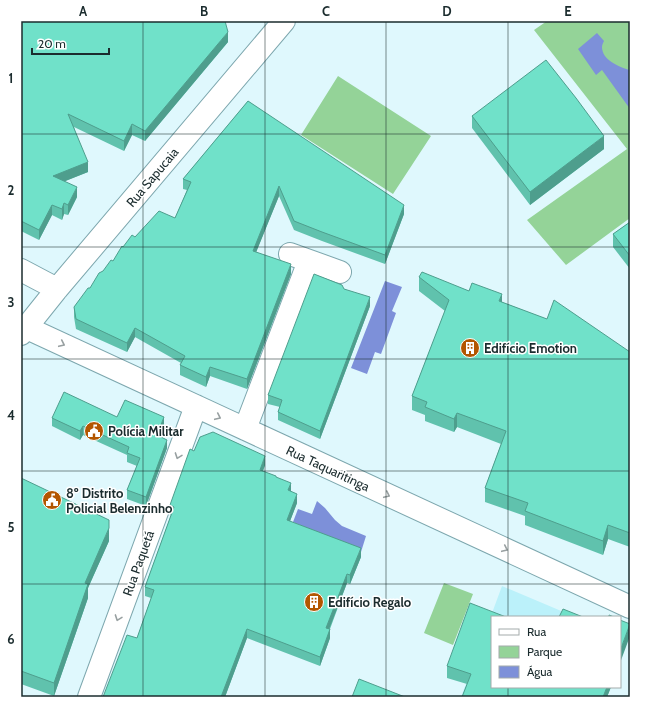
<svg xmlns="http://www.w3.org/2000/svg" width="651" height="718" font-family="Cabin,sans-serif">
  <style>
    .built { fill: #bbf1fa }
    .green { fill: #94d398 }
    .water { fill: #7d90d9 }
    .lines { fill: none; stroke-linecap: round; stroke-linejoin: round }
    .minor-casing { stroke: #7da7ae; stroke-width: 24 }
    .minor { stroke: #fff; stroke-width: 22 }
    .wall { fill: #60c2ad }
    .shaded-wall { fill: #4e9e8d }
    .building { fill: #70e1c9; stroke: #4e9e8d }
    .oneway { stroke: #98a0a1 }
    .grid { fill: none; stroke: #1b2c2e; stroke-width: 1; stroke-opacity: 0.55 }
    .labels { text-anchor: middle; stroke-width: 3; stroke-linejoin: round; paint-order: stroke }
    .street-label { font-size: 13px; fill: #1b2c2e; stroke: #fff }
    .poi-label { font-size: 13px; font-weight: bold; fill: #1b2c2e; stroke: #fff; text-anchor: start }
    .neatline { fill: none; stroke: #1b2c2e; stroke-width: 1.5 }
    .grid-label { font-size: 13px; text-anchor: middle; font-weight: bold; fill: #1b2c2e }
  </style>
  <rect width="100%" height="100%" fill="#dff8fd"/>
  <path class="built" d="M502,586L566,613L564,617H492V687L535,697H461Z"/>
  <path class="green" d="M547,21H630V218L566,265L527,220L627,149L534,30Z
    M338,76L431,136L393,194L301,135Z
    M444,583L473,594L453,645L424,633Z"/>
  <path class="water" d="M597,33L604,41C603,43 602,45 602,47C602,60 619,67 630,70V109L602,70L596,75L578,49Z
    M385,281L402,287L392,311L396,313L381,354L375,352L367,374L351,368Z
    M317,501L325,508L335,520L342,526L366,536L361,552L293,522L298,509L312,514Z"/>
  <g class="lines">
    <defs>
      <path id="minor" d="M290,254L340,272
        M21,270L57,289
        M27,328L630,607
        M21,334L57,289L284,21
        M245,429L309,261
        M89,697L196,406"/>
    </defs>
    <use href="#minor" class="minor-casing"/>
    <use href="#minor" class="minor"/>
  </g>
  <path class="wall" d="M21,21L228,42L145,141L132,135L124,151L74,127L88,172L65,181L77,197L68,215L64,214L62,220L52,215L39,240L21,231Z
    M248,101L404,214L385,264L322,241L294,230L279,196L256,252L291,274L247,389L210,376L206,387L180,375V365L181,363L135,337L127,352L76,329L74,317V307L90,288L103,271L113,261L123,247L135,237L175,218L187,190L183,189V179Z
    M472,116L604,149L530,205L472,128Z
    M630,222V269L613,247V234Z
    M419,277L469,291L502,302L630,352V547L608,539L603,555L525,525V516L485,502V488L501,444L457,427L454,432L425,421V415L412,410V396L445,311L419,291Z
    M370,306L320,439L278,420V412L280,407L268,404V395Z
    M117,417L164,426L160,436L167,448L146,506L127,499V490L137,466L127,462V455L83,435L80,440L52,426V418Z
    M194,451L265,465L263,471L276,478L291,491L297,503L290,521L361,557L350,584L347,583L330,629V638L320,666L247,638L225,697H103L137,638L151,598L145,596V587L171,515L170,514V505Z
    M21,478L109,541L88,588V598L54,696L21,684Z
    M447,666L611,687L607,697H462L467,684L447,678Z"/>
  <path class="shaded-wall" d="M228,32V42L145,141V131Z
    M132,124V135L124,151V141Z
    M604,136V149L530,205V192Z
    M88,162V172L53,186V176Z
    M279,186V196L253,260V251Z
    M77,187V197L68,215V205Z
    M64,203V214L62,220V209Z
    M52,205V215L39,240V230Z
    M404,205V214L385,264V255Z
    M291,264V274L247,389V379Z
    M502,294V308L499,301Z
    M370,297V306L320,439V431Z
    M135,328V337L127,352V343Z
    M210,367V376L206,387V377Z
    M457,413V427L454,432V419Z
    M164,417V426L157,444V435Z
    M83,426V435L80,440V431Z
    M167,440V448L146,506V497Z
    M265,456V465L260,479V470Z
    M291,483V492L288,490Z
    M297,494V503L287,529V520Z
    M608,525V539L603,555V541Z
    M109,528V541L88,588V598L54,696V683L85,583Z
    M361,548V557L350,584V575Z
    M347,574V583L326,637V628Z
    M630,624V636L620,663V651Z
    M247,629V638L225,697H221Z
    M330,629V638L320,666V657Z
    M607,687H611L607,697H603Z"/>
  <path class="building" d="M21,21H225L228,32L145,131L132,124L124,141L68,114L88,162L53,176L77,187L68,205L64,203L62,209L52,205L39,230L21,221Z
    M546,60L576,98L604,136L530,192L472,116Z
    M248,101L404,205L385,255L322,232L294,221L279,186L253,251L291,264L247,379L210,367L206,377L180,365L185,356L135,328L127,343L76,319L74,307L88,288H90L99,273L103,271L111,260L113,261L122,246L123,247L132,235L135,237L159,211L175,218L191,182L183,179Z
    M630,222V256L613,234Z
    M422,272L469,291L472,283L502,294L499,301L547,319L554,300L630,352V533L608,525L603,541L525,511L528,503L485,488L506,431L457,413L454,419L425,407L427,402L412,396L449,300L419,277Z
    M314,274L342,285L344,289L370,297L320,431L278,412L282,400L268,395Z
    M64,392L117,417L125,400L164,417L157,435L167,440L146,497L127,490L140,458L127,453L129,447L83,426L80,431L52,418Z
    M213,432L265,456L260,470L276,476V477L291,483L288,490L297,494L287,520L361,548L350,575L347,574L326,628L330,629L320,657L247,629L221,697H103L127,635L137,638L154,590L145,587L174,507L170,505L190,449L194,451L200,437Z
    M21,478L109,520V528L85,583L88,584L54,683L21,671Z
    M470,603L506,617H492V687H607L603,697H462L471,674L447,666Z
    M563,609L583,617H559Z
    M609,615L614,617H609Z
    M620,620L630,624L620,651Z
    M359,679L405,697H352Z"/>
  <defs><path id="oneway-chevron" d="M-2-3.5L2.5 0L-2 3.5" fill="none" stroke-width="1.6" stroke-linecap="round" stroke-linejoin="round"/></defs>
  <g class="oneway">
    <use href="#oneway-chevron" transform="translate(62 344) rotate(25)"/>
    <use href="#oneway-chevron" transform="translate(218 417) rotate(25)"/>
    <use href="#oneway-chevron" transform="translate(178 456) rotate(110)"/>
    <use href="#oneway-chevron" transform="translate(387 495) rotate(25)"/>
    <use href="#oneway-chevron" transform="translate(505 549) rotate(25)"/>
    <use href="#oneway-chevron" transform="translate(118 618) rotate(110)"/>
  </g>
  <path class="grid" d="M143,21V697M265,21V697M386,21V697M508,21V617M21,134H630M21,247H630M21,359H630M21,471H630M21,584H630M508,687V697"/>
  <defs>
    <symbol id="building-disc" viewBox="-11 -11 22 22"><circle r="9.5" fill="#b35600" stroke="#fff"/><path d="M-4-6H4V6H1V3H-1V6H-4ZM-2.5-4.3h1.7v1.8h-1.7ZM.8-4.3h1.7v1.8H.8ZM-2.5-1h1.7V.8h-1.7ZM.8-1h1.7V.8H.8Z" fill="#fff"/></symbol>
    <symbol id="civic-disc" viewBox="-11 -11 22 22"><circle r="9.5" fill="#b35600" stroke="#fff"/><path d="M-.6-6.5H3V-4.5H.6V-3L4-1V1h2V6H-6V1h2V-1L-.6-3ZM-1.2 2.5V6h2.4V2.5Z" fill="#fff"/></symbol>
  </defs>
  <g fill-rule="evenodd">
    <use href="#building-disc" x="459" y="337" width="22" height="22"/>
    <use href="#civic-disc" x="83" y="420" width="22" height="22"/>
    <use href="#civic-disc" x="41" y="489" width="22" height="22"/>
    <use href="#building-disc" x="303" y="591" width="22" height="22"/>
  </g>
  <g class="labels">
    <g class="street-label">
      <text transform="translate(152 177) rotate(-50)" y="5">Rua Sapucaia</text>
      <text transform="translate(328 468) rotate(25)" y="5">Rua Taquaritinga</text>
      <text transform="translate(138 563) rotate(-70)" y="5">Rua Paquetá</text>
    </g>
    <g class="poi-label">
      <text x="484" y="353">Edifício Emotion</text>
      <text x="108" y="436">Polícia Militar</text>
      <text x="66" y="498">8º Distrito<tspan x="66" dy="15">Policial Belenzinho</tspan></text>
      <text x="328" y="607">Edifício Regalo</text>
    </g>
  </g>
  <rect width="651" height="718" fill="none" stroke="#ffffff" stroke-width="44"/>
  <rect x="491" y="616" width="130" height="72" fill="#ffffff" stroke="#a4abab"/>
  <rect x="499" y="629" width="20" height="6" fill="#ffffff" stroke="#a4abab"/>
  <text x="527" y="636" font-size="12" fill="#1b2c2e">Rua</text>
  <rect x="499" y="646" width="20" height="12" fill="#94d398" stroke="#a4abab"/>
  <text x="527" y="656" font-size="12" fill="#1b2c2e">Parque</text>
  <rect x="499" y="666" width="20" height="12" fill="#7d90d9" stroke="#a4abab"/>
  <text x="527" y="676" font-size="12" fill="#1b2c2e">Água</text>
  <path d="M32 48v6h77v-6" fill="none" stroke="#1b2c2e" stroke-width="2"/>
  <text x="38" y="48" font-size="12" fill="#1b2c2e" stroke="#ffffff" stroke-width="3" paint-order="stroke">20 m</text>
  <rect x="22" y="22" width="607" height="674" class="neatline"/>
  <g class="grid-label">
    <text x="83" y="16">A</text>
    <text x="204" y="16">B</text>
    <text x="326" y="16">C</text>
    <text x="447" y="16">D</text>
    <text x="568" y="16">E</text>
    <text x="11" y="83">1</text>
    <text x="11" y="195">2</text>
    <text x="11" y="307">3</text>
    <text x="11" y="420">4</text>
    <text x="11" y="532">5</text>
    <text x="11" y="644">6</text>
  </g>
</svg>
